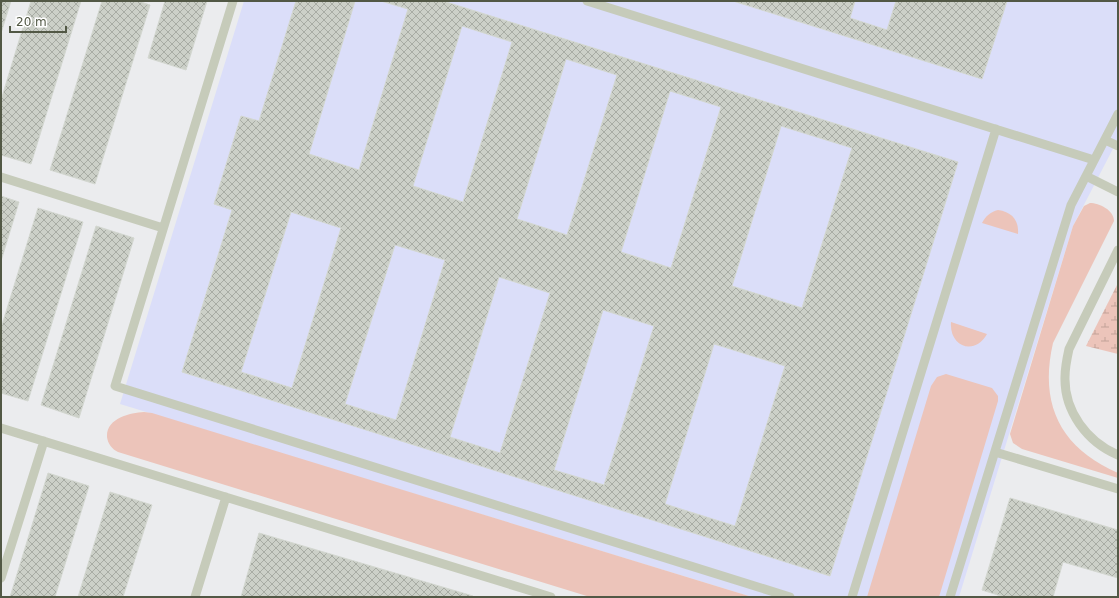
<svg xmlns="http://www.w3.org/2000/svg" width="1119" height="598" font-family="'DejaVu Sans',sans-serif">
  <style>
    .medical { fill: #dbdef9 }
    .green { fill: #ecc4ba }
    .wetland { fill: url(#wetland-marsh) }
    .building { fill: url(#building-cross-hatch); stroke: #d3d7d0; fill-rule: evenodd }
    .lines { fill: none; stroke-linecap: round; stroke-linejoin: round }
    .lane { stroke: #c6cbba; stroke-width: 9 }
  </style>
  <defs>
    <pattern id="wetland-marsh" width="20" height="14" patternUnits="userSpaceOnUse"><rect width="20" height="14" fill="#ecc4ba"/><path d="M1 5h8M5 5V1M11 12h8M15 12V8" fill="none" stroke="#c2a299"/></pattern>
    <pattern id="building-cross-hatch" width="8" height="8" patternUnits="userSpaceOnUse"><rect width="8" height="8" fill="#ccd0c8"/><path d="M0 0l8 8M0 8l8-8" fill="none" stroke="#a8aca4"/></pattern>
  </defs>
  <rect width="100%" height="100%" fill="#ebecee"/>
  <path class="medical" d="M244,1H1118V139L1073,226L959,597H752L120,404Z"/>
  <path class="green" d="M1090,203C1099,203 1114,210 1114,221L1053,343C1039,404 1060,448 1118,473V478L1022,449L1013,443L1010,434L1073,226L1084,206Z
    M998,210C1012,212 1019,220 1018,234L982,223C986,216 990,212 998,210Z
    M951,322L987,334C975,356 949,347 951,322Z
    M946,374L992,388L998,396V401L939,597H867L931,386L937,377Z
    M144,412L152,413L752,597H590L118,452C112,449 108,444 107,437C106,418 130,413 144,412Z"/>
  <path class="wetland" d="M1118,283V354L1086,346Z"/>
  <path class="building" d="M1,1H11L1,33Z
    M31,1H81L31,164L1,155V100Z
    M102,1H138L150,5L95,184L50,170Z
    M165,1H207L186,70L148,58Z
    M296,1H355L309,154L359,170L408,9L381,1H443L958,162L830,576L182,372L232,210L214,204L241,116L259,121ZM462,26L512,42L463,202L413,186ZM566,59L617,75L567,235L517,219ZM670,91L721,107L671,268L621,252ZM781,126L852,148L802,308L732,286ZM291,212L341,228L292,388L241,372ZM395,245L445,260L396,420L345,404ZM499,277L550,293L500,453L450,437ZM603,310L654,326L604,485L554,470ZM714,344L785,366L735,526L665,504Z
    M733,1H855L850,18L887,30L896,1H1007L982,79Z
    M1,196L19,202L1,261Z
    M38,208L83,222L28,401L1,393V328Z
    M96,226L134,238L79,418L41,405Z
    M48,473L89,486L55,597H10Z
    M110,492L152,505L123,597H78Z
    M1010,498L1118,530V578L1063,562L1053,597H1004L982,590Z
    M259,533L473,596V597H241Z"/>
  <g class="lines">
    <path class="lane" d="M233,1L115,386L790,597
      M587,1L1094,160
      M1105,140L1118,146
      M1086,176L1118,192
      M1,177L163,228
      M1118,250L1069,349C1067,358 1065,367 1065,377C1064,411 1087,442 1118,455
      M1,428L551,597
      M995,452L1118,489
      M1,578L44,441
      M195,597L226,497
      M852,597L996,129
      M950,597L1071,205L1118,114"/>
  </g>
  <rect width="1119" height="598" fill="none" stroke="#525845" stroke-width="4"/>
  <path d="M10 26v6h56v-6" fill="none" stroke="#525845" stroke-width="2"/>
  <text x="16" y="26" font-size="12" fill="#525845" stroke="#ffffff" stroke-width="3" paint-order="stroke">20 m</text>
</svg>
